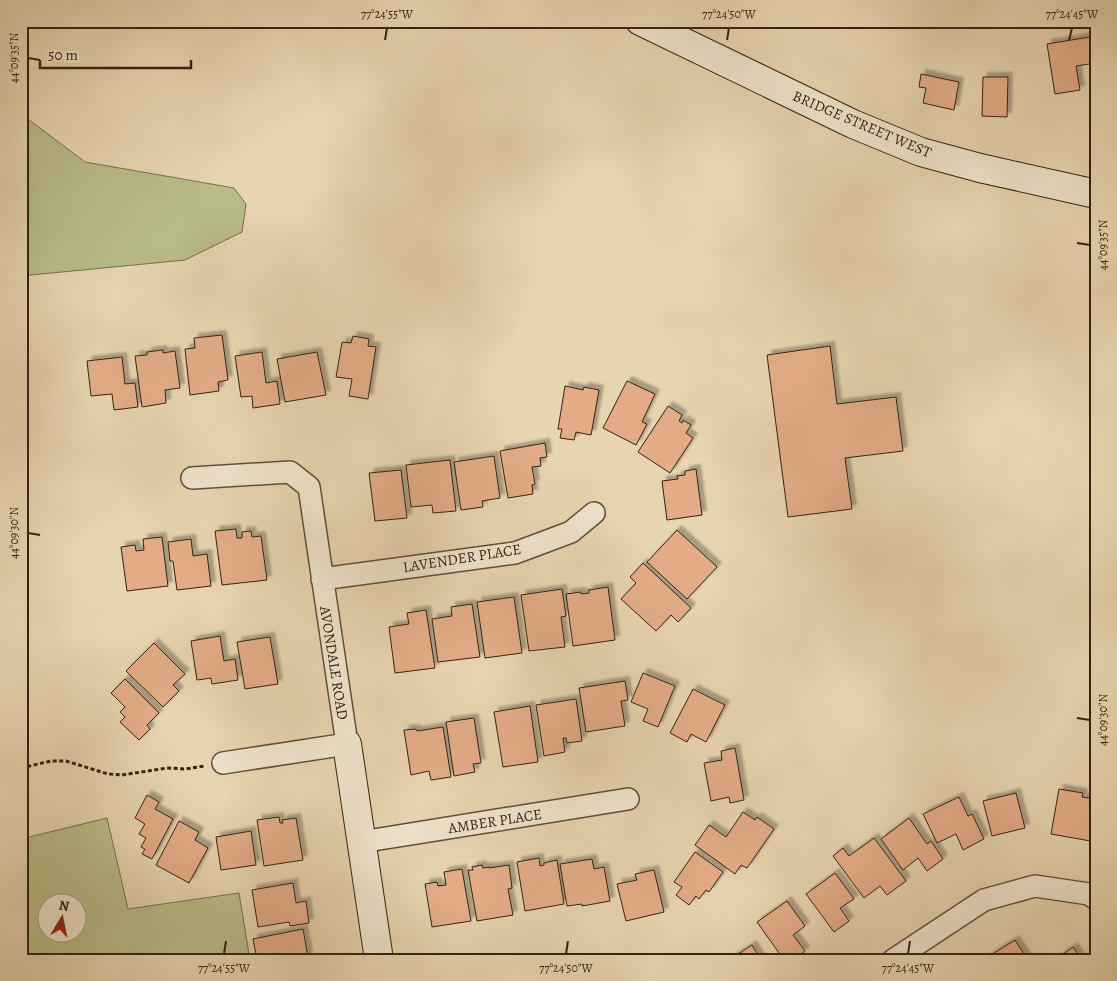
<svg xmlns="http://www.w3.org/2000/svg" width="1117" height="981" font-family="Alegreya,serif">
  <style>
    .green { fill: #b9bc88; stroke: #766f4d; fill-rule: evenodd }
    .building { fill: #e3ac87; stroke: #342212; filter: url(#shadow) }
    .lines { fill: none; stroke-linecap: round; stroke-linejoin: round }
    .street-casing { stroke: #614e3a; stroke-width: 24 }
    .secondary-casing { stroke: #342212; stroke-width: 30 }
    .path { stroke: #342212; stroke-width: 3; stroke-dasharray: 4 2.5; stroke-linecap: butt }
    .street { stroke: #efe3cc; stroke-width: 21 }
    .secondary { stroke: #efe3cc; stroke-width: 28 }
    .ticks { fill: none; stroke: #342212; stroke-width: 2 }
    .labels { text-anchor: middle; stroke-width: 5; stroke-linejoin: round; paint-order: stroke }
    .street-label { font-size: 15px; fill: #342212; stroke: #efe3cc }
    .neatline { fill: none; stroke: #342212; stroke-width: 2 }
    .ticks-label { font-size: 12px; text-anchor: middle; fill: #342212 }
  </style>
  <defs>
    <filter id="shadow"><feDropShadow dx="4.5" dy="-4.5" stdDeviation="1" flood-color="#0004"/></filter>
  </defs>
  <rect width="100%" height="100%" fill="#e7d4b0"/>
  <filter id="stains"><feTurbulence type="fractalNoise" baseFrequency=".004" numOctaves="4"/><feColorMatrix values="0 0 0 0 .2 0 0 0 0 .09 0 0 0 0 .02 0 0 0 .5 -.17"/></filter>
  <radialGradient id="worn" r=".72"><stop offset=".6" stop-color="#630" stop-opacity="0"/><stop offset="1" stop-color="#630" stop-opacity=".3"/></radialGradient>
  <path class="green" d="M21,107L24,116L85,162L234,188L246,204L242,232L185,260L21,276Z
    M107,818L128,909L239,893L250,960H21V839ZM48,904H78V934H48Z"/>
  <path class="building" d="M1096,36V63L1076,66L1080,90L1055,94L1047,44Z
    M921,74L959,82L954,110L923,103L926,88L919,87Z
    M983,77H1008L1007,117L982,116Z
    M222,335L228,380L218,382L219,391L190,395L185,349L195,348L194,338Z
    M353,336L369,339L368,346L376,347L368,399L349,396L352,379L336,377L342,342L351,343Z
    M830,346L837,404L896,397L903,451L845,458L852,509L788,517L767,355Z
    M163,350V353L175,351L180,388L165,390L166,403L142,407L135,356L147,355V352Z
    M262,352L266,383L277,381L280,404L253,408L252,396L241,397L235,356Z
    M317,352L326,395L285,402L277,359Z
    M122,357L125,384L135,383L138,407L114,410L112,394L91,396L87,361Z
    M627,381L655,394L642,422L647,424L636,445L603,428Z
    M565,386L583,390L584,387L599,390L591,435L576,432L574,440L560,438L562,429H558Z
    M668,406L682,415L679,421L682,423L683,420L691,425L686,433L693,438L670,473L638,452Z
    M545,443L547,457L540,458L541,466L532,467L535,484L532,485L533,494L508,498L500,451Z
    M494,456L500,498L482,501L483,507L461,510L454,462Z
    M450,460L456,511L433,513L432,505L411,507L406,465Z
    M696,469L702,515L667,520L662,481L678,479L677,476L685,475V471Z
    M401,470L407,518L375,521L369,473Z
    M236,529L237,538H242V532L251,531L252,537L261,536L267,580L222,585L215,531Z
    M677,530L717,567L687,599L647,562Z
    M162,537L168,586L127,591L121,547L135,545L136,551L144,550L143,539Z
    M191,539L193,556L207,554L211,586L177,590L173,561H170L168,542Z
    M643,563L691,608L678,622L671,615L656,631L621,599L636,583L630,577Z
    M608,587L615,640L573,646L566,594L581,592V594L589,593V590Z
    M562,589L566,616L561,617L565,647L529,651L521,595Z
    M514,597L522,653L485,658L477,602Z
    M472,604L480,657L438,662L432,619L452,616L451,607Z
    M426,610L435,668L395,673L389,627L409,624L407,613Z
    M220,636L224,661L235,659L238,680L212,684L211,678L197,680L191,641Z
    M270,637L278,684L245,689L237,642Z
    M154,643L185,674L173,685L179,691L163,707L126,671Z
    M643,673L675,686L658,727L643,721L648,709L631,702Z
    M125,679L159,713L147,725L150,729L139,740L120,722L125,717L120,712L125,707L111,693Z
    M625,681L628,700L621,701L625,726L586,732L579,688Z
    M693,689L725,705L706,742L691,734L687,742L670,733Z
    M576,699L582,741L567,743L566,738H563L565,752L544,756L536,705Z
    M530,706L538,762L503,767L494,712Z
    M474,718L481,763L473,764L475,772L454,776L446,722Z
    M443,727L451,777L431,780L429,771L411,775L404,730L416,729L417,731Z
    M735,748L744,800L730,803L729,797L711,801L704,763L722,760L721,751Z
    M1059,789L1083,793L1082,797L1096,799V842L1051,834Z
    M1016,793L1025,828L992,836L983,801Z
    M147,795L159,802L155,809L173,819L152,859L142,854L145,849L141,847L146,838L139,834L145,824L135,818Z
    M959,797L968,816L972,814L984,839L963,850L956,834L937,843L923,814Z
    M743,812L755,820L757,817L774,829L747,868L741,865L735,874L695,845L709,825L726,837Z
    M279,817L280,823H283L282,820L296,818L303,860L264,866L257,820Z
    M909,818L927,844L931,841L943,859L927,871L918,858L903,870L881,839Z
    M179,821L199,832L195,840L208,848L189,883L156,865Z
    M251,831L256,865L221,870L216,837Z
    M874,838L906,881L887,895L880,886L864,898L833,856L843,848L849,856Z
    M695,852L723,872L709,892L706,890L699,899L696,896L689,905L676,895L682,887L674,882Z
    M539,858L540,866L544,865V863L557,860L564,904L525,911L517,862Z
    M592,859L594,869L604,867L610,901L582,906V904L567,906L560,864Z
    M482,865L483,868L489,867V868L509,865L512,888L508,889L513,915L477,921L468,870H473L472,867Z
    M462,869L471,921L432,927L425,884L437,882L438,886L446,885L444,872Z
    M654,870L664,912L626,921L617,884L637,880L635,874Z
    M835,873L854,899L840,908L849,921L834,932L806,894Z
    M293,883L296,903L306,901L309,923L290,926L289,922L258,927L252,890Z
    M787,901L805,926L793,935L805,951L794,960H784L757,922Z
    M303,929L308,957L306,958V960H257L253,939Z
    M1015,940L1028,960H983Z
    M752,945L761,960H729Z
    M1073,947L1082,960H1055Z"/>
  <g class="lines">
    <defs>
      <path id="street" d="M192,478L290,472L309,487L347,744L223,763
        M322,579L515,553L571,532L594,513
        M361,842L628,799
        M893,960L984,900L1035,886L1089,894L1096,899"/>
      <path id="secondary" d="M640,21L853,124L921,152L980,168L1096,194
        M347,744L379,960"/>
    </defs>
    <use href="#street" class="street-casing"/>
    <use href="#secondary" class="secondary-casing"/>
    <path class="path" d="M21,768L51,761H66L108,774L122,775L167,768L185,769L205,766"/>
    <use href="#street" class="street"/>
    <use href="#secondary" class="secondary"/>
  </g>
  <path class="ticks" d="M385,40L387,28M727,40L729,28M1069,40L1072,28M28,58L40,60M1077,243L1090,245M28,533L40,535M1077,718L1090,720M224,954L226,941M566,954L568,941M908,954L910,941"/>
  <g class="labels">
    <g class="street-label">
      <text transform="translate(862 124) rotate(23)" y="5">BRIDGE STREET WEST</text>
      <text transform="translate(462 558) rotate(-9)" y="5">LAVENDER PLACE</text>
      <text transform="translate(334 663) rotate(81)" y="5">AVONDALE ROAD</text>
      <text transform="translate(495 821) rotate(-9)" y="5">AMBER PLACE</text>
    </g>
  </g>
  <rect width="1117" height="981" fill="none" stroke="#e7d4b0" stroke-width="55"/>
  <g transform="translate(62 918) rotate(10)"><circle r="24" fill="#efe3cc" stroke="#a49682"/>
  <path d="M0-4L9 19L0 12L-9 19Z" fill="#8f2418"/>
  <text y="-8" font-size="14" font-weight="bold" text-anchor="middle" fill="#342212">N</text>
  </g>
  <path d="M40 60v8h151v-8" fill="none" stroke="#342212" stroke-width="2.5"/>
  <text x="48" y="60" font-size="15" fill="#342212" stroke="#efe3cc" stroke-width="4" paint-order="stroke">50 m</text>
  <rect x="28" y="28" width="1062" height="926" class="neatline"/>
  <g class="ticks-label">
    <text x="387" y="18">77°24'55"W</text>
    <text x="729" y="18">77°24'50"W</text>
    <text x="1072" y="18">77°24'45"W</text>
    <text transform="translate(14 58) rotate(-90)" y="4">44°09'35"N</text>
    <text transform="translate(1103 245) rotate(-90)" y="4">44°09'35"N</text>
    <text transform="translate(14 533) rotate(-90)" y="4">44°09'30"N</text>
    <text transform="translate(1103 720) rotate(-90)" y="4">44°09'30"N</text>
    <text x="224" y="972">77°24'55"W</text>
    <text x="566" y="972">77°24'50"W</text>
    <text x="908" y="972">77°24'45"W</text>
  </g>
  <rect width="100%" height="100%" filter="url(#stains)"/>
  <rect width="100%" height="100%" fill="url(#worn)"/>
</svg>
